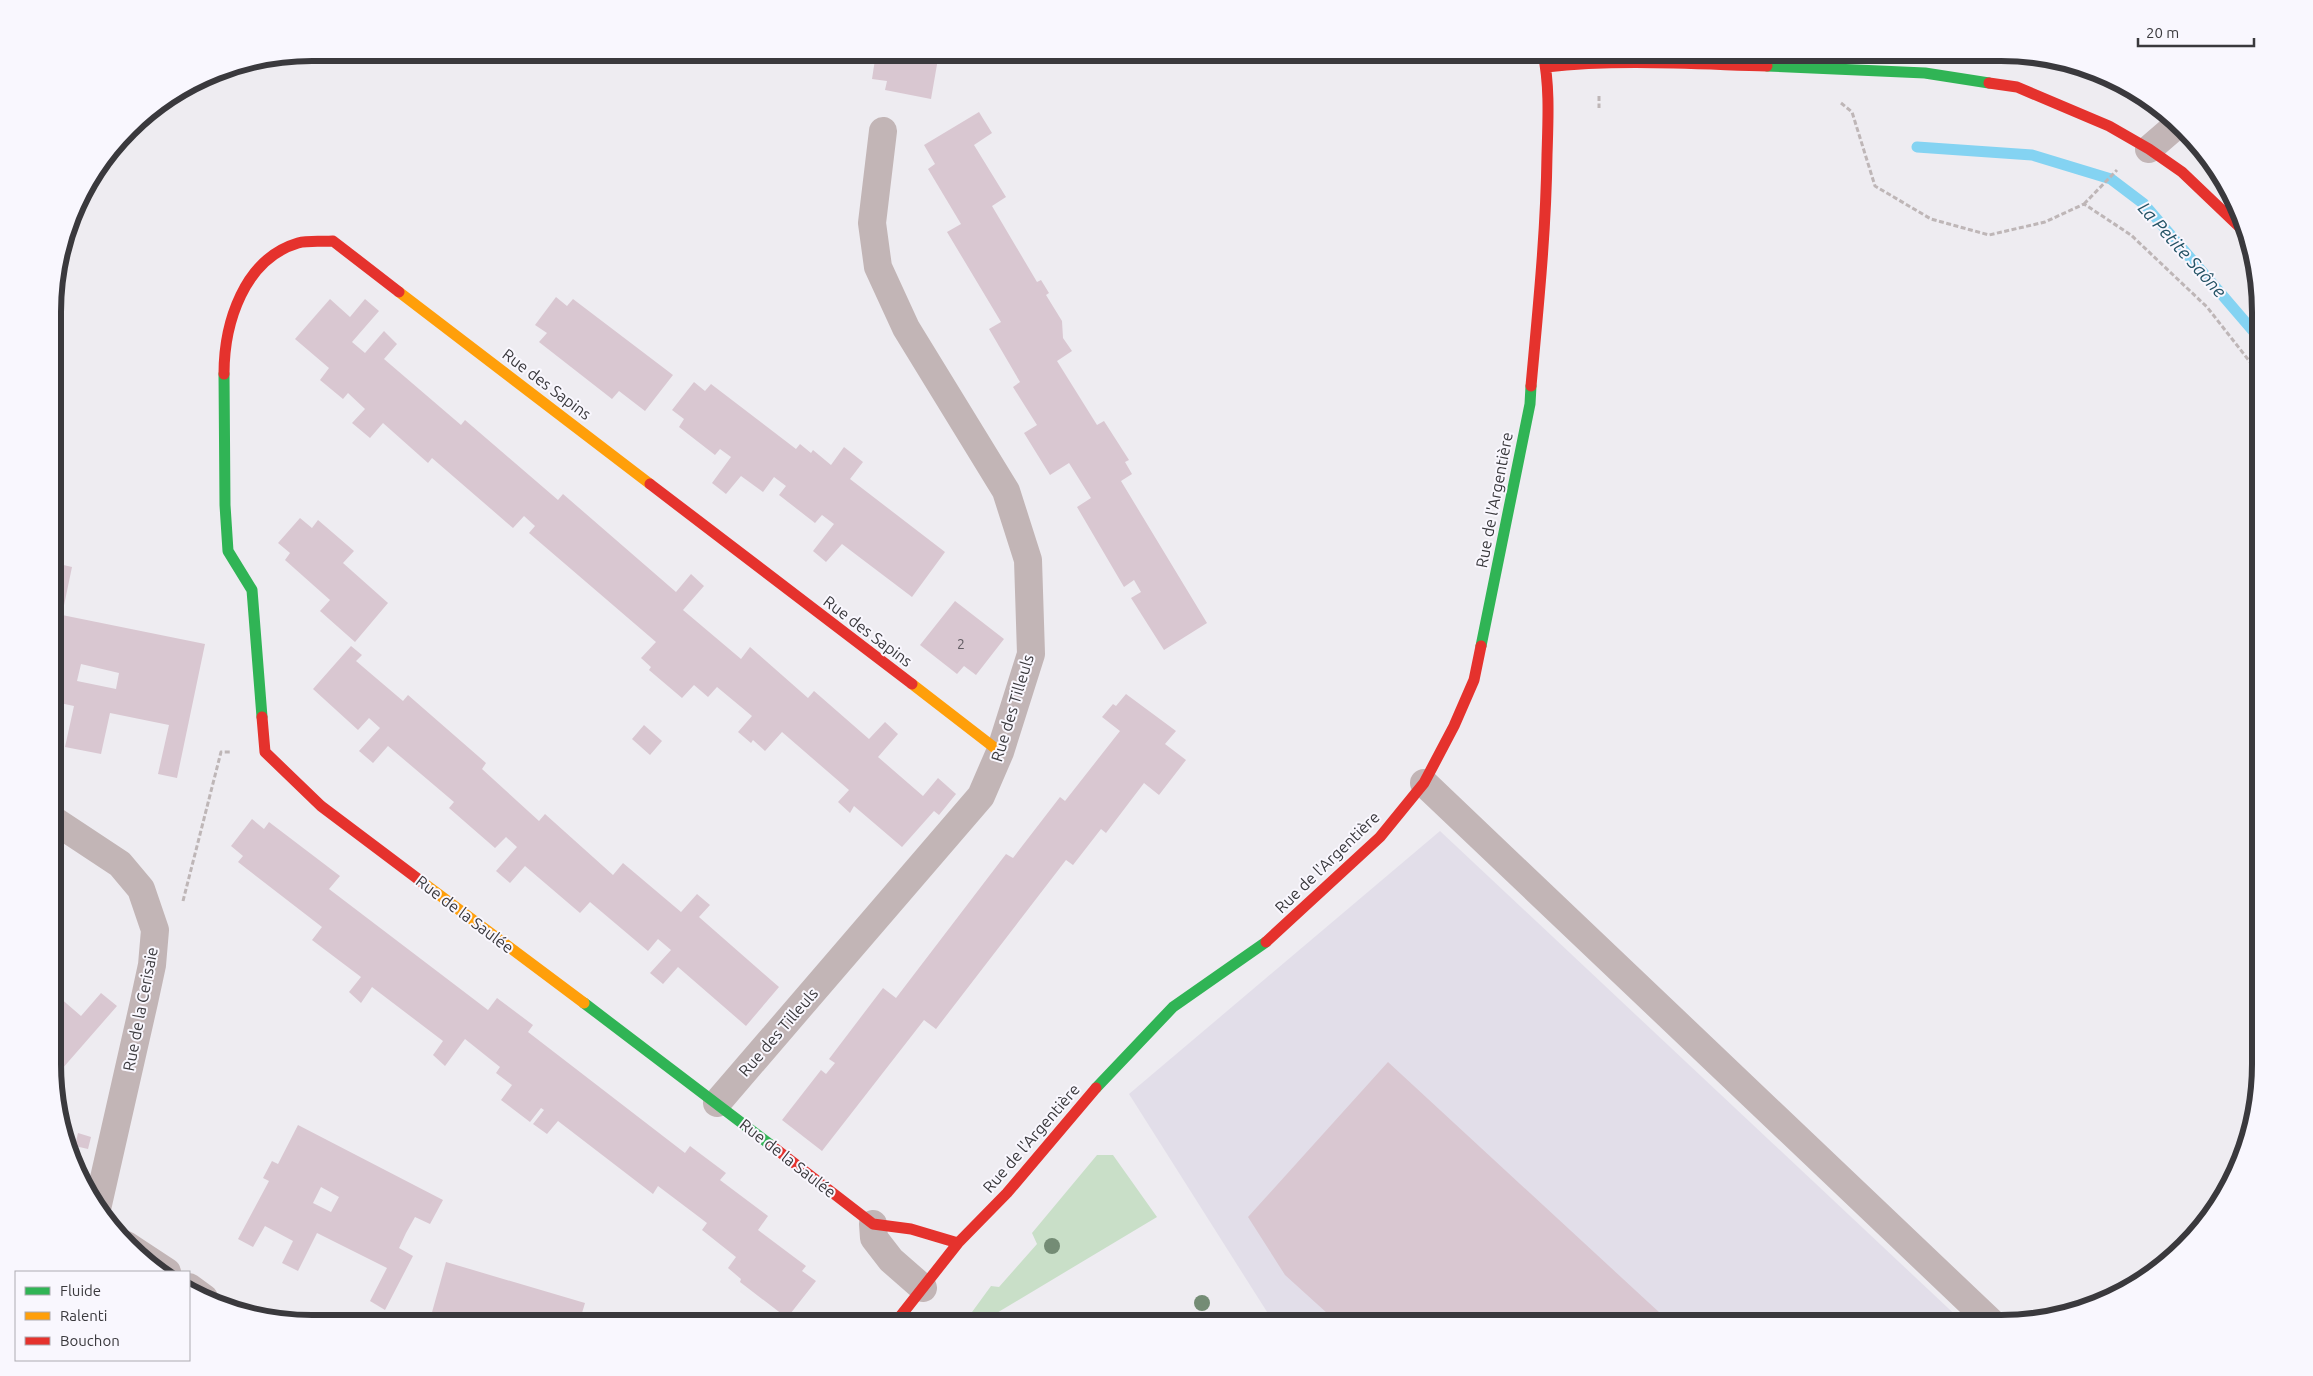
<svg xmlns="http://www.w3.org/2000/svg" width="2313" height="1376" font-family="Ubuntu,sans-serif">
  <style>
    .built { fill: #e2dee9 }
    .green { fill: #c9dfc8 }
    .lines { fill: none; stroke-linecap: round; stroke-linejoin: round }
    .stream { stroke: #84d3f2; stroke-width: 11 }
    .building { fill: #d9c7d1; fill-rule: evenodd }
    .path { stroke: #beb6b7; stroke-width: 3; stroke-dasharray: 5 2.5; stroke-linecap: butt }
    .street { stroke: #c2b5b6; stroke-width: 28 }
    .fast { stroke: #30b455; stroke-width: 11 }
    .slow { stroke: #ff9f0a; stroke-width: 11 }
    .jam { stroke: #e5322d; stroke-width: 11 }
    .tree { fill: #748c75 }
    .labels { text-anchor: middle; stroke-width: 4; stroke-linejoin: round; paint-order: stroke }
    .number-label { font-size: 14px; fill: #625c62 }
    .street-label { font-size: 16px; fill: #3a393d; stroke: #f9f7fe }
    .water-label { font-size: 18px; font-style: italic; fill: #235264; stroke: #f9f7fe }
    .rim { fill: none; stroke: #3a393d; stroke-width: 6 }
  </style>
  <rect width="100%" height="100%" fill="#eeecf1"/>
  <path class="built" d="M1440,831L1964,1323H1274L1129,1094Z"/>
  <path class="green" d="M1097,1155H1113L1157,1217L980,1323H964L991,1286L999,1287L1037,1244L1032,1233Z"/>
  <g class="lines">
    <path class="stream" d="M1917,147L2032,155L2111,179L2144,204L2260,339"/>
  </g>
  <path class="building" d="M876,53H939L931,99L885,90L887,81L872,79Z
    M979,112L992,133L974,145L1006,197L992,206L1037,282L1041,280L1049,293L1046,295L1062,321L1063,338L1072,351L1057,361L1097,425L1104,421L1129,460L1125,462L1132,474L1121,481L1207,623L1164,650L1131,598L1141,592L1134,580L1124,587L1077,507L1091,498L1069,463L1050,475L1024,433L1037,425L1013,387L1020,382L989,329L1001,322L947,232L961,224L928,169L935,164L924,145Z
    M556,297L567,306L573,299L673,375L645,411L619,391L612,399L539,342L547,333L535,325Z
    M330,299L350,317L365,299L379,311L352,342L365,353L384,331L397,344L384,359L461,425L465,420L558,500L563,494L676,592L691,574L704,586L683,610L741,659L750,647L808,698L814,691L869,739L885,722L898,734L878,757L923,796L938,778L956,794L939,815L934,811L902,847L854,806L850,813L838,802L849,790L782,732L765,751L753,740L751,743L738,732L752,716L717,687L708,697L694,685L682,698L649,670L651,667L641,658L656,642L529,533L535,526L524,516L513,528L432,458L428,463L383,423L370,438L352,423L365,409L348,393L343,399L320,380L329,368L295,339Z
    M694,382L705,391L711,384L796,449L800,444L811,453L813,450L831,465L844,447L863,462L850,479L945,552L912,597L842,544L826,562L813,551L834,524L822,515L815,523L779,495L786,486L774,477L763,492L741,476L726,494L712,483L731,457L720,449L715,455L679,427L684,419L672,410Z
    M300,518L312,528L318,520L354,551L343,563L388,603L355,642L320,611L330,600L285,560L290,553L278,543Z
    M55,563L72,567L62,615L205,644L177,778L158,774L169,725L110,713L101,754L65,747L74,706L55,702ZM81,664L119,673L116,689L77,681Z
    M955,601L1004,639L976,675L964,666L957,674L920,645Z
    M351,646L362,655L356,661L403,701L408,695L486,763L482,769L539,821L545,814L613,875L623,863L681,912L697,894L710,905L699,917L779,987L746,1026L678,967L663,984L650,973L671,950L658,939L648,951L590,902L580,913L525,866L510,883L496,871L517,847L506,837L495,848L449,808L454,802L388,746L373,763L359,751L380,728L369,718L358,730L313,689Z
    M1126,694L1176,731L1165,744L1186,760L1159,795L1144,783L1106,833L1101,829L1073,865L1066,860L936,1029L924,1020L822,1151L782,1120L821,1070L826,1074L835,1063L829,1059L883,988L896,998L1006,854L1013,858L1060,797L1065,801L1120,731L1102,717L1113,704L1116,706Z
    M644,725L662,741L650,755L632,739Z
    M252,819L264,829L269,822L340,876L329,889L488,1010L497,998L533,1025L528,1032L685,1153L690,1146L726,1173L720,1180L768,1216L758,1230L806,1266L802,1271L816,1281L787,1318L740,1282L741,1279L728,1268L736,1257L702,1230L707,1223L658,1186L653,1194L558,1121L547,1134L533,1124L544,1110L541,1108L530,1122L501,1100L512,1085L496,1073L500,1067L465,1039L445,1066L433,1055L443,1041L372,987L361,1003L349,992L361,977L312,940L322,927L238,862L243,856L231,846Z
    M101,993L117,1006L55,1077V1002L59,997L81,1016Z
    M1388,1062L1648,1302L1671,1323H1338L1285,1275L1248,1217Z
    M298,1125L443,1200L430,1224L415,1217L406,1233L399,1248L413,1256L385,1310L370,1301L387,1268L317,1233L298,1271L282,1263L293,1241L265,1226L253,1247L238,1239L269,1181L263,1178L272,1161L278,1164ZM321,1187L339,1197L331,1212L313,1203Z
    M78,1133L91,1137L88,1149L75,1146Z
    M446,1262L585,1303L579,1323H492L462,1314L459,1323H429Z"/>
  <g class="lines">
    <path class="path" d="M1599,96V108
      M1841,103L1852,112L1875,186L1931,219L1989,235L2045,222L2084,204L2131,235L2207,307L2254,367L2260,379
      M2084,204L2117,170
      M183,901L221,752H231"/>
    <path class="street" d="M2149,149L2178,124
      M1424,783L1992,1323
      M55,821L120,864L141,889L155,930L152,965L144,1002L97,1209
      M717,1103L981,796L1000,752L1031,654L1028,560L1006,491L906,328L878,267L872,223L883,131
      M873,1224L874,1238L891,1260L923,1288
      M126,1245L167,1272
      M189,1287L204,1298"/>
    <path class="fast" d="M1767,66L1925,73L1989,83
      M224,374L225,505L228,551L252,590L262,717
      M1481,646L1530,404L1531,386
      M584,1003L772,1146
      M1096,1088L1173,1007L1266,942"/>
    <path class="slow" d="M399,292L650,484
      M912,684L1000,752
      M422,882L584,1003"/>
    <path class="jam" d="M1546,67C1619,59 1693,64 1767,66
      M1989,83L2017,87L2109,126L2149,149L2182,172L2248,235
      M224,374C224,323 244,259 298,243C309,240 322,242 333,241L399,292
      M1531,386C1538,309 1546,233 1547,155C1548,121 1550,86 1543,53
      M650,484L912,684
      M262,717L265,752L321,806L422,882
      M1266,942L1380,837L1424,783L1454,726L1474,680L1481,646
      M772,1146L873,1224L911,1229L958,1243
      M895,1323L958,1243L1007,1193L1096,1088"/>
  </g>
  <g class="tree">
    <circle cx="1052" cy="1246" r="8"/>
    <circle cx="1202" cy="1303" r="8"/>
  </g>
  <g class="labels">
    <g class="number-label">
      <text x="961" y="649">2</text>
    </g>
    <g class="street-label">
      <text transform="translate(547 384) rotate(37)" y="6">Rue des Sapins</text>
      <text transform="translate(1494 500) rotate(-79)" y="6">Rue de l'Argentière</text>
      <text transform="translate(868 631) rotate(37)" y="6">Rue des Sapins</text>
      <text transform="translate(1012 708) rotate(-73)" y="6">Rue des Tilleuls</text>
      <text transform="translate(1327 862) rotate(-44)" y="6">Rue de l'Argentière</text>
      <text transform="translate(465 914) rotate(37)" y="6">Rue de la Saulée</text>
      <text transform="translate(140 1009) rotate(-79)" y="6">Rue de la Cerisaie</text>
      <text transform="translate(778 1032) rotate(-49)" y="6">Rue des Tilleuls</text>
      <text transform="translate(1031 1138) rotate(-49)" y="6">Rue de l'Argentière</text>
      <text transform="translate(788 1158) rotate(38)" y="6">Rue de la Saulée</text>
    </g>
    <g class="water-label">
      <text transform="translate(2182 250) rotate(48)" y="6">La Petite Saône</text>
    </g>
  </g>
  <path d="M0 0H2313V1376H0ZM312 61H2001A251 251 0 0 1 2252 312V1064A251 251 0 0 1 2001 1315H312A251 251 0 0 1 61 1064V312A251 251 0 0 1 312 61Z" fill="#f9f7fe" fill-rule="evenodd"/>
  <path class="rim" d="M312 61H2001A251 251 0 0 1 2252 312V1064A251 251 0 0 1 2001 1315H312A251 251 0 0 1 61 1064V312A251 251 0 0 1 312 61Z"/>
  <rect x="15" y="1271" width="175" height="90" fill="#f9f7fe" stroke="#adabb1"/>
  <rect x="25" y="1287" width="25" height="8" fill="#30b455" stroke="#adabb1"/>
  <text x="60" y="1296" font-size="15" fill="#3a393d">Fluide</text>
  <rect x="25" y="1312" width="25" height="8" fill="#ff9f0a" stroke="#adabb1"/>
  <text x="60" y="1321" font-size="15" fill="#3a393d">Ralenti</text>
  <rect x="25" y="1337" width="25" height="8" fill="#e5322d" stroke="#adabb1"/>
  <text x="60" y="1346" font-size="15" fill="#3a393d">Bouchon</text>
  <path d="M2138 38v8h116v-8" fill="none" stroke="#3a393d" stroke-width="2.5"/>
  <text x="2146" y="38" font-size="15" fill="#3a393d" stroke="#f9f7fe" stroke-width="4" paint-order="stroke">20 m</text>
</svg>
